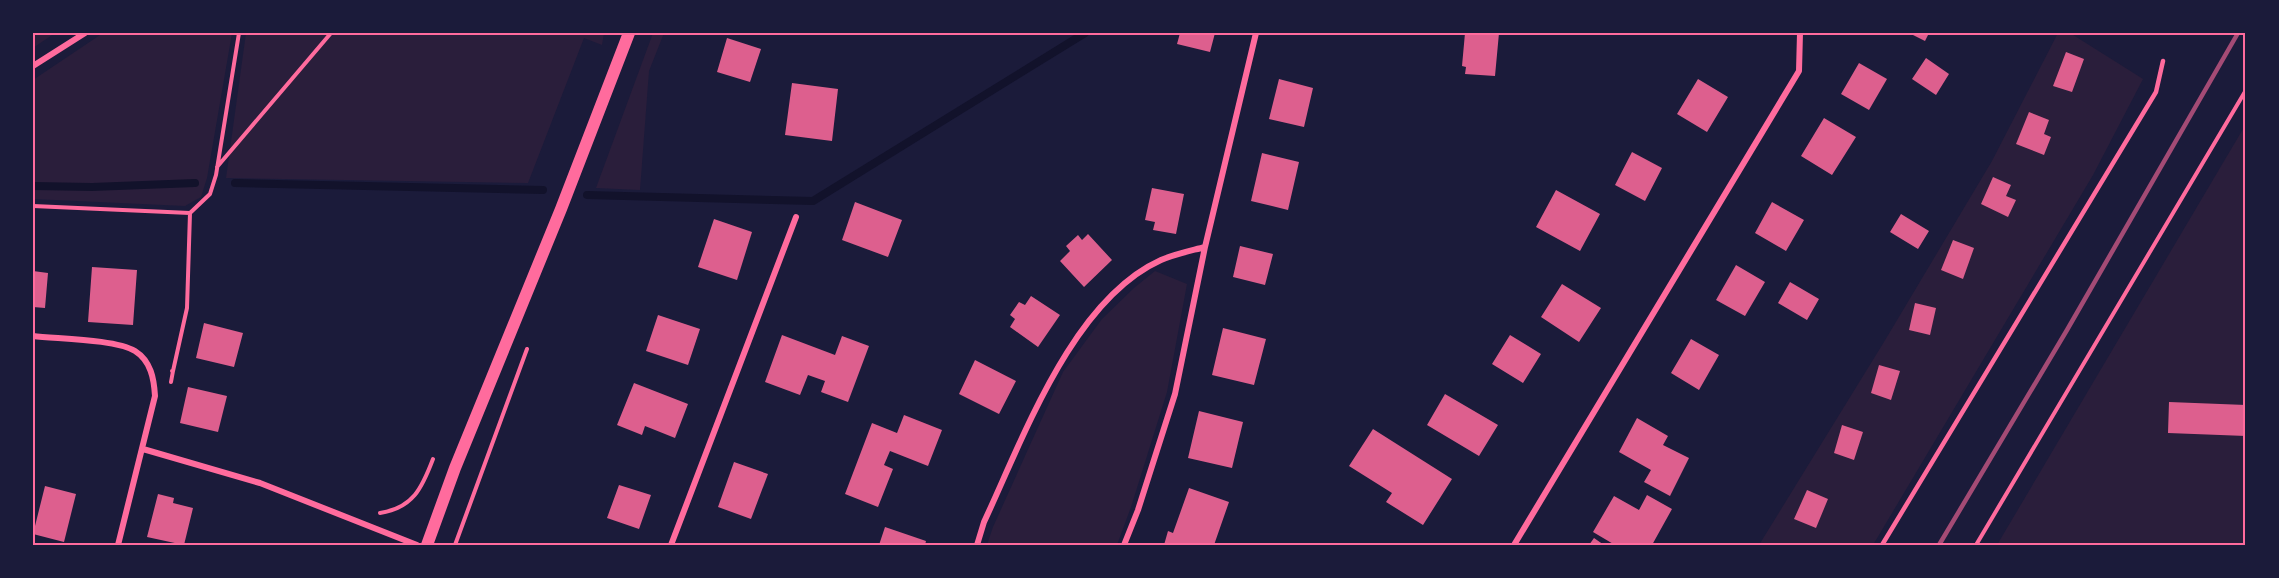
<svg xmlns="http://www.w3.org/2000/svg" width="2279" height="578" font-family="'DejaVu Sans',sans-serif">
  <style>
    .green { fill: #2a1e3b }
    .lines { fill: none; stroke-linecap: round; stroke-linejoin: round }
    .stream { stroke: #12122b; stroke-width: 8 }
    .building { fill: #dd5f8e }
    .path { stroke: #ff6b9d; stroke-width: 4 }
    .service { stroke: #ff6b9d; stroke-width: 4.5 }
    .minor { stroke: #ff6b9d; stroke-width: 6 }
    .secondary { stroke: #ff6b9d; stroke-width: 12 }
    .rail { stroke: #a44b75; stroke-width: 4.5 }
    .neatline { fill: none; stroke: #ff6b9d; stroke-width: 2 }
  </style>
  <rect width="100%" height="100%" fill="#1b1b3a"/>
  <path class="green" d="M33,33H55L33,48Z
    M103,33H232L207,178L201,197L185,206L33,199V80Z
    M246,33H604L602,45L584,38L528,183L226,178Z
    M653,33H664L649,71L640,190L596,188Z
    M2058,33H2070L2143,79L2093,175L1873,545H1759L1884,342L1992,161Z
    M2246,124V545H1997Z
    M1155,271L1187,284L1167,392L1131,507L1117,545H987L993,527L1063,372L1102,319L1134,288Z"/>
  <g class="lines">
    <path class="stream" d="M235,183L543,190
      M33,186L92,187L195,183
      M587,195L813,201L1085,33"/>
  </g>
  <path class="building" d="M1180,33H1215L1210,52L1177,44Z
    M1465,33H1499L1495,76L1465,74L1466,67L1462,66Z
    M1909,33H1929L1925,41Z
    M727,38L761,49L750,82L717,72Z
    M2066,52L2084,59L2072,92L2053,86Z
    M1926,58L1949,74L1936,95L1912,79Z
    M1859,63L1887,79L1869,110L1841,94Z
    M1279,79L1313,88L1304,127L1269,119Z
    M1698,79L1728,97L1707,132L1677,114Z
    M792,83L838,89L832,141L785,135Z
    M2029,112L2049,120L2044,134L2051,137L2044,155L2016,144Z
    M1824,118L1856,137L1832,175L1801,156Z
    M1632,152L1662,168L1645,201L1615,185Z
    M1262,153L1299,162L1288,210L1251,201Z
    M1993,177L2011,185L2006,196L2016,200L2008,217L1981,204Z
    M1152,188L1184,194L1176,234L1153,230L1155,222L1145,220Z
    M1556,190L1600,214L1580,251L1536,227Z
    M855,202L902,220L888,257L842,240Z
    M1772,202L1804,220L1786,251L1755,233Z
    M1901,214L1929,231L1918,249L1890,232Z
    M714,219L752,232L737,280L698,267Z
    M1088,234L1112,260L1084,287L1060,261L1070,251L1066,246L1078,235L1082,240Z
    M1953,240L1974,248L1963,279L1941,270Z
    M1240,246L1273,254L1265,285L1233,277Z
    M1736,265L1765,282L1745,316L1716,300Z
    M92,267L137,270L133,325L88,322Z
    M33,271L48,273L45,308L33,307Z
    M1790,282L1819,299L1807,320L1778,303Z
    M1562,284L1601,308L1579,342L1541,317Z
    M1031,296L1060,315L1038,347L1010,327L1015,319L1010,315L1019,302L1025,305Z
    M1915,303L1936,308L1930,335L1909,330Z
    M658,315L700,329L688,365L646,351Z
    M204,323L243,333L234,367L196,358Z
    M1223,328L1266,339L1254,385L1212,375Z
    M782,335L835,355L842,336L869,346L848,402L821,392L825,381L808,375L800,395L765,382Z
    M1510,335L1541,354L1523,383L1492,364Z
    M1691,339L1719,355L1699,390L1671,373Z
    M975,360L1016,381L999,414L959,394Z
    M1879,365L1900,371L1891,400L1871,393Z
    M634,383L688,404L675,438L645,426L642,435L617,425Z
    M188,387L227,396L218,432L180,423Z
    M1445,394L1498,425L1479,456L1427,425Z
    M2169,402L2246,405V436L2168,433Z
    M1199,411L1243,422L1232,468L1188,458Z
    M904,415L942,430L928,466L890,451L884,465L893,469L878,507L845,494L872,423L897,433Z
    M1637,418L1668,436L1663,445L1689,458L1670,496L1644,482L1651,470L1619,452Z
    M1842,425L1863,432L1854,460L1834,453Z
    M1373,429L1452,479L1423,525L1386,502L1392,493L1349,466Z
    M734,462L768,474L751,519L718,507Z
    M619,485L651,495L639,529L607,518Z
    M45,486L76,494L64,542L33,534Z
    M1189,488L1229,502L1214,545H1164L1168,531L1173,533Z
    M1807,490L1828,499L1816,528L1794,519Z
    M158,494L174,498L173,503L193,508L184,545L147,537Z
    M1647,495L1672,509L1652,545H1615L1593,532L1614,496L1639,510Z
    M885,527L926,541L925,545H879Z
    M1594,538L1604,545H1589Z"/>
  <g class="lines">
    <path class="path" d="M217,167L331,33
      M33,206L190,213L210,194L216,175L239,33
      M172,371H173L187,308L190,213
      M171,382L173,371
      M380,513C413,508 422,488 433,459
      M455,545L527,349
      M1976,545L2246,90"/>
    <path class="service" d="M1882,545L2156,92L2163,61"/>
    <path class="minor" d="M33,66L85,33
      M33,336C58,339 115,339 135,351C151,361 154,379 155,396L118,545
      M143,449L260,483L417,545
      M671,545L796,217
      M977,545L984,522C1023,439 1072,300 1161,260C1175,254 1190,251 1205,247
      M1124,545L1138,510L1175,394L1205,247L1256,33
      M1514,545L1799,71L1800,33"/>
    <path class="secondary" d="M427,545L455,468L561,209L629,33"/>
    <path class="rail" d="M1939,545L2067,330L2238,33"/>
  </g>
  <rect width="2279" height="578" fill="none" stroke="#1b1b3a" stroke-width="69"/>
  <rect x="34" y="34" width="2210" height="510" class="neatline"/>
</svg>
